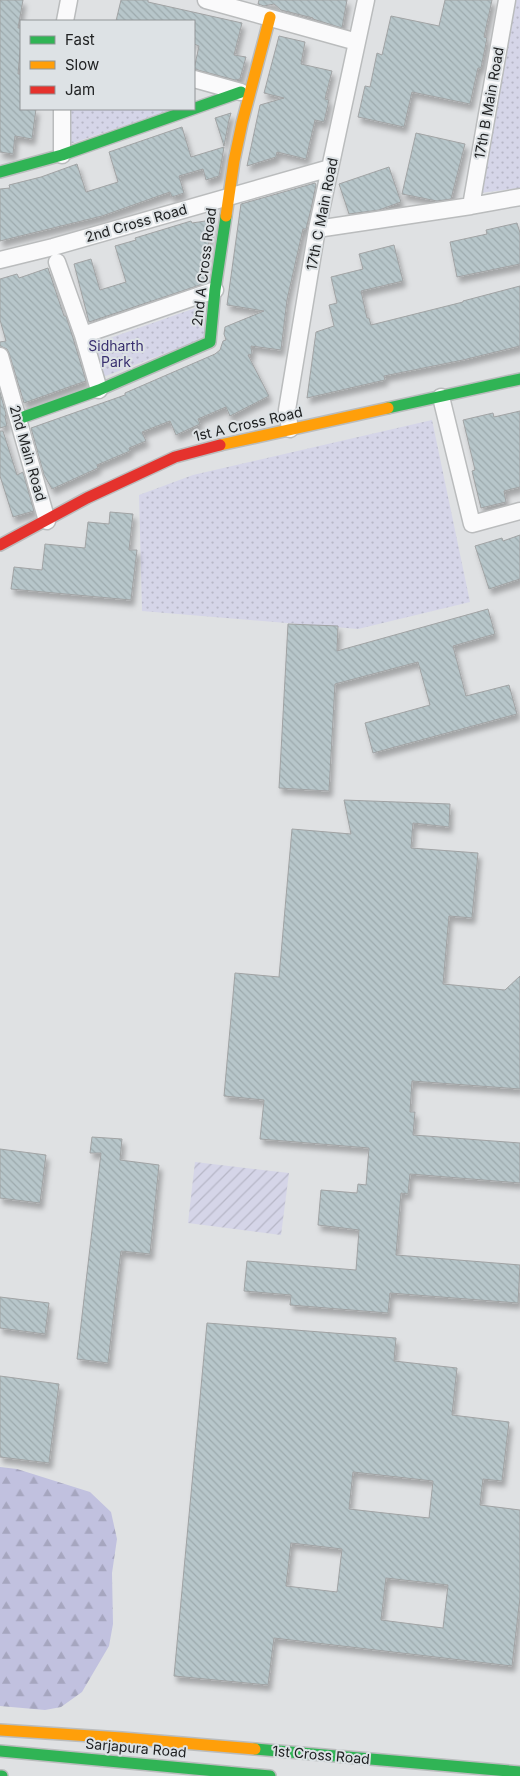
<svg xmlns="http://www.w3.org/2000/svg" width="520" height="1776" font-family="Inter,sans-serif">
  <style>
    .grass { fill: url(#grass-dots) }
    .forest { fill: url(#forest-firs) }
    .garden { fill: url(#garden-furrows) }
    .building { fill: url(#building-back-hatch); stroke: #a1a3a4; fill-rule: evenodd; filter: url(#shadow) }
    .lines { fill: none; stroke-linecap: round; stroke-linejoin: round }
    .street-casing { stroke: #babcbd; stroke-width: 19 }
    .fast-casing { stroke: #babcbd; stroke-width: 14 }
    .slow-casing { stroke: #babcbd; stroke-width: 14 }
    .jam-casing { stroke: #babcbd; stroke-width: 14 }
    .street { stroke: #fafafb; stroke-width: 16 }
    .fast { stroke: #30b455; stroke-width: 11 }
    .slow { stroke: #ff9f0a; stroke-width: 11 }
    .jam { stroke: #e5322d; stroke-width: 11 }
    .labels { text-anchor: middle; stroke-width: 4; stroke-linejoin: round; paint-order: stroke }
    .street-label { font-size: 14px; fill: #202223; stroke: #dde2e5 }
    .park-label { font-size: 14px; fill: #393070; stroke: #dde2e5 }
  </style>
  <defs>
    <pattern id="grass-dots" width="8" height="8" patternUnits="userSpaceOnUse" patternTransform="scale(1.25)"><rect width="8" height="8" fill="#d5d5e8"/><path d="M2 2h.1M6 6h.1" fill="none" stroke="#b7b7c7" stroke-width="1.8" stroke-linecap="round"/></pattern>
    <pattern id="forest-firs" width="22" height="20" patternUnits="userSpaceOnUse" patternTransform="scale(1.25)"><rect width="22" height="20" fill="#c1c1df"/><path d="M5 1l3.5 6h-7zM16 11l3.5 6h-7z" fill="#a6a6bf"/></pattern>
    <pattern id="garden-furrows" width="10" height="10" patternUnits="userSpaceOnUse" patternTransform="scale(1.25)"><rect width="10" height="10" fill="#d5d5e8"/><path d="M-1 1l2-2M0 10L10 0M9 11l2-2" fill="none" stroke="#b7b7c7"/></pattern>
    <pattern id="building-back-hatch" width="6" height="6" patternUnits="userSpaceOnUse" patternTransform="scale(1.25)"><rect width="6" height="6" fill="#b7c6ca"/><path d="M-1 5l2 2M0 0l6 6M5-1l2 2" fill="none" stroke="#9daaad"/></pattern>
    <filter id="shadow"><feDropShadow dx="3" dy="5.5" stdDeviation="2.5" flood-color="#0004"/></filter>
  </defs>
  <rect width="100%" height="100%" fill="#dfe1e3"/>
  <path class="grass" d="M515,0H520V188L480,193Z
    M69,109H173L70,144Z
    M204,305L208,337L103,377L93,344Z
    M432,420L470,602L358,629L142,611L139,495L193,475Z"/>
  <path class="forest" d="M0,1467L17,1469L90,1492L111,1512L117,1539L112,1573L113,1624L109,1646L82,1692L61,1707L45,1710L0,1706Z"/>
  <path class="garden" d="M195,1162L289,1173L281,1235L188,1223Z"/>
  <path class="building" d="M0,0H23L18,28H21V42L18,74H21V109H36L32,139L15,136L13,154L0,152Z
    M121,0H148V2L242,23L234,55L246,57L240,79L235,80L194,69L199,46L194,44V21H116Z
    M259,0H347L342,28L313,19V18L281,10L274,4L264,6L258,4Z
    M445,0H492L484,37L487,38L481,68H478L470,104L412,92L404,127L358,117L365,86L370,87L377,53L382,55L391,16L439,26Z
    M279,36L305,42L301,64L332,71L325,99L329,100L324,122L315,120L306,159L277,152L276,157L247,166L260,105L284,98L264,93Z
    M231,113L229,120L224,146L215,118Z
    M182,127L191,157L224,147L219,176L206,180L203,169L179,176L184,193L172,197L170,192L102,216L0,241V189L10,188L9,185L41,177L77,164L86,192L118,182L109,152Z
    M416,133L465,144L451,199L437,201L402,194Z
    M389,167L401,202L379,210L349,214L339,184Z
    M315,183L316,185L311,209L306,229H303L287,300L281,350L251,346L252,354L248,355L269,396L230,416L226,407L198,419L200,424L176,435L170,421L142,432L146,441L129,448L130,451L97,465L98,468L52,489L44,475L31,428L125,395V393L215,354L220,350L223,341L226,340L224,334L225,327L264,311L227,305L241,204Z
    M212,220L207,256L204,257L206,264L203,284L89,322L74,264L91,259L100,290L126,282L115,246L136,240L135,238L191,221L192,223Z
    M517,223L520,233V264L457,277L450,242L487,234L486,230Z
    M394,245L403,281L361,291L367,318H369L371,325L463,302V301L520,286V346L463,360L384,376L385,380L307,398L316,332L334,326L329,305L337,303L331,277L363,269L359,254Z
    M48,268L64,316H66L73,338L86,381L24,403L9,353L7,349L0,346V342L6,341L0,320V279L17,274L19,278Z
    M0,392L6,414L5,417L7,426L0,428Z
    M520,411V487L504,491L506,502L481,508L472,471L475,470L463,420L493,413L494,417Z
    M0,431H3L17,475L23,472L34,511L13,517L0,476Z
    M110,512L133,514L129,550H137L131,600L11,589L14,567L42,570L45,544L85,548L88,522L109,524Z
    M520,535V579L489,589L475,546L502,538L503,541Z
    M488,609L495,634L453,646L466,696L509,685L517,714L373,753L365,723L430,705L418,662L335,684L329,791L279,788L288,624L338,626L337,651Z
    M344,800L450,804L449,827L413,823L411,848L478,853L472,918L449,916L443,984L505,990L520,976V1089L412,1081L410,1112H415L413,1135L520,1143V1183L410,1174L408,1194L401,1193L396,1255L520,1265L518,1303L390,1293L388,1313L290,1305L291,1295L244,1291L247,1261L356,1270L359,1230L318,1225L321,1190L357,1193L358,1184L366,1185L369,1148L260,1139L264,1100L224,1096L235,973L279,977L292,829L351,834Z
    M92,1137L122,1139L120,1160L159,1165L150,1254L121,1251L108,1363L77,1359L101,1153H90Z
    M0,1149L46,1155L40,1203L0,1198Z
    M0,1297L49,1303L45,1334L0,1328Z
    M207,1323L396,1338L394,1361L457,1368L452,1415L509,1422L502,1481L483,1479L480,1505L520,1510V1598L512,1666L274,1638L268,1685L174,1676ZM353,1472L433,1481L429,1518L349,1509ZM291,1543L342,1549L337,1592L286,1586ZM386,1578L448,1585L443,1628L381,1620Z
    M0,1376L59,1384L49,1463L0,1457Z"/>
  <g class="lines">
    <defs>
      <path id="street" d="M206,0L357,42
        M65,21L69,0
        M194,79L241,92
        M62,155V109
        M471,206L507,0
        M317,229L471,206L520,197
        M0,260L53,247L330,168
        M57,262L83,335L99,390
        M83,335L215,290
        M0,356L47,521
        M441,397L472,524L520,511
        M290,429L287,410L317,229L366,0"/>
      <path id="fast" d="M0,172L62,155L241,92
        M388,408L520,379
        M18,419L99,390L210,342L215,290L226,216
        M255,1749L520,1772
        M0,1751L270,1776
        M0,1776H2"/>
      <path id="slow" d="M226,216L234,161L242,123L270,17
        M220,445L388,408
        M0,1730L122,1738L255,1749"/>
      <path id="jam" d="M0,545L87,498L175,457L220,445"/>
    </defs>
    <use href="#street" class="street-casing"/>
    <use href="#fast" class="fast-casing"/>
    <use href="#slow" class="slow-casing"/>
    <use href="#jam" class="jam-casing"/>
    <use href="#street" class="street"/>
    <use href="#fast" class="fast"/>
    <use href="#slow" class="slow"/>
    <use href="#jam" class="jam"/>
  </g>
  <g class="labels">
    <g class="street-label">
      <text transform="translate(489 103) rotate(-80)" y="5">17th B Main Road</text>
      <text transform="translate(322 214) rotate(-79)" y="5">17th C Main Road</text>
      <text transform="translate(136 223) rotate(-16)" y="5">2nd Cross Road</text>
      <text transform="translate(204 267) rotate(-83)" y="5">2nd A Cross Road</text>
      <text transform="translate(248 424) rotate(-13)" y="5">1st A Cross Road</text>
      <text transform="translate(28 453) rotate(74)" y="5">2nd Main Road</text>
      <text transform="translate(136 1748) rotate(5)" y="5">Sarjapura Road</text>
      <text transform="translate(321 1755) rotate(5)" y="5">1st Cross Road</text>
    </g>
    <g class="park-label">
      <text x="116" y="351">Sidharth<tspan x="116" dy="16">Park</tspan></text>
    </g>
  </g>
  <rect x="20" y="20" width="175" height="90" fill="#dde2e5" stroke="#919597"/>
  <rect x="30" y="36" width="25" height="8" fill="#30b455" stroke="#919597"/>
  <text x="65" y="45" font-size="15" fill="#202223">Fast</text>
  <rect x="30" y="61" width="25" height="8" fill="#ff9f0a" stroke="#919597"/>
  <text x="65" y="70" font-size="15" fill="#202223">Slow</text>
  <rect x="30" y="86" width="25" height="8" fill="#e5322d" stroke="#919597"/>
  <text x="65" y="95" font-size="15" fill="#202223">Jam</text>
</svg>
